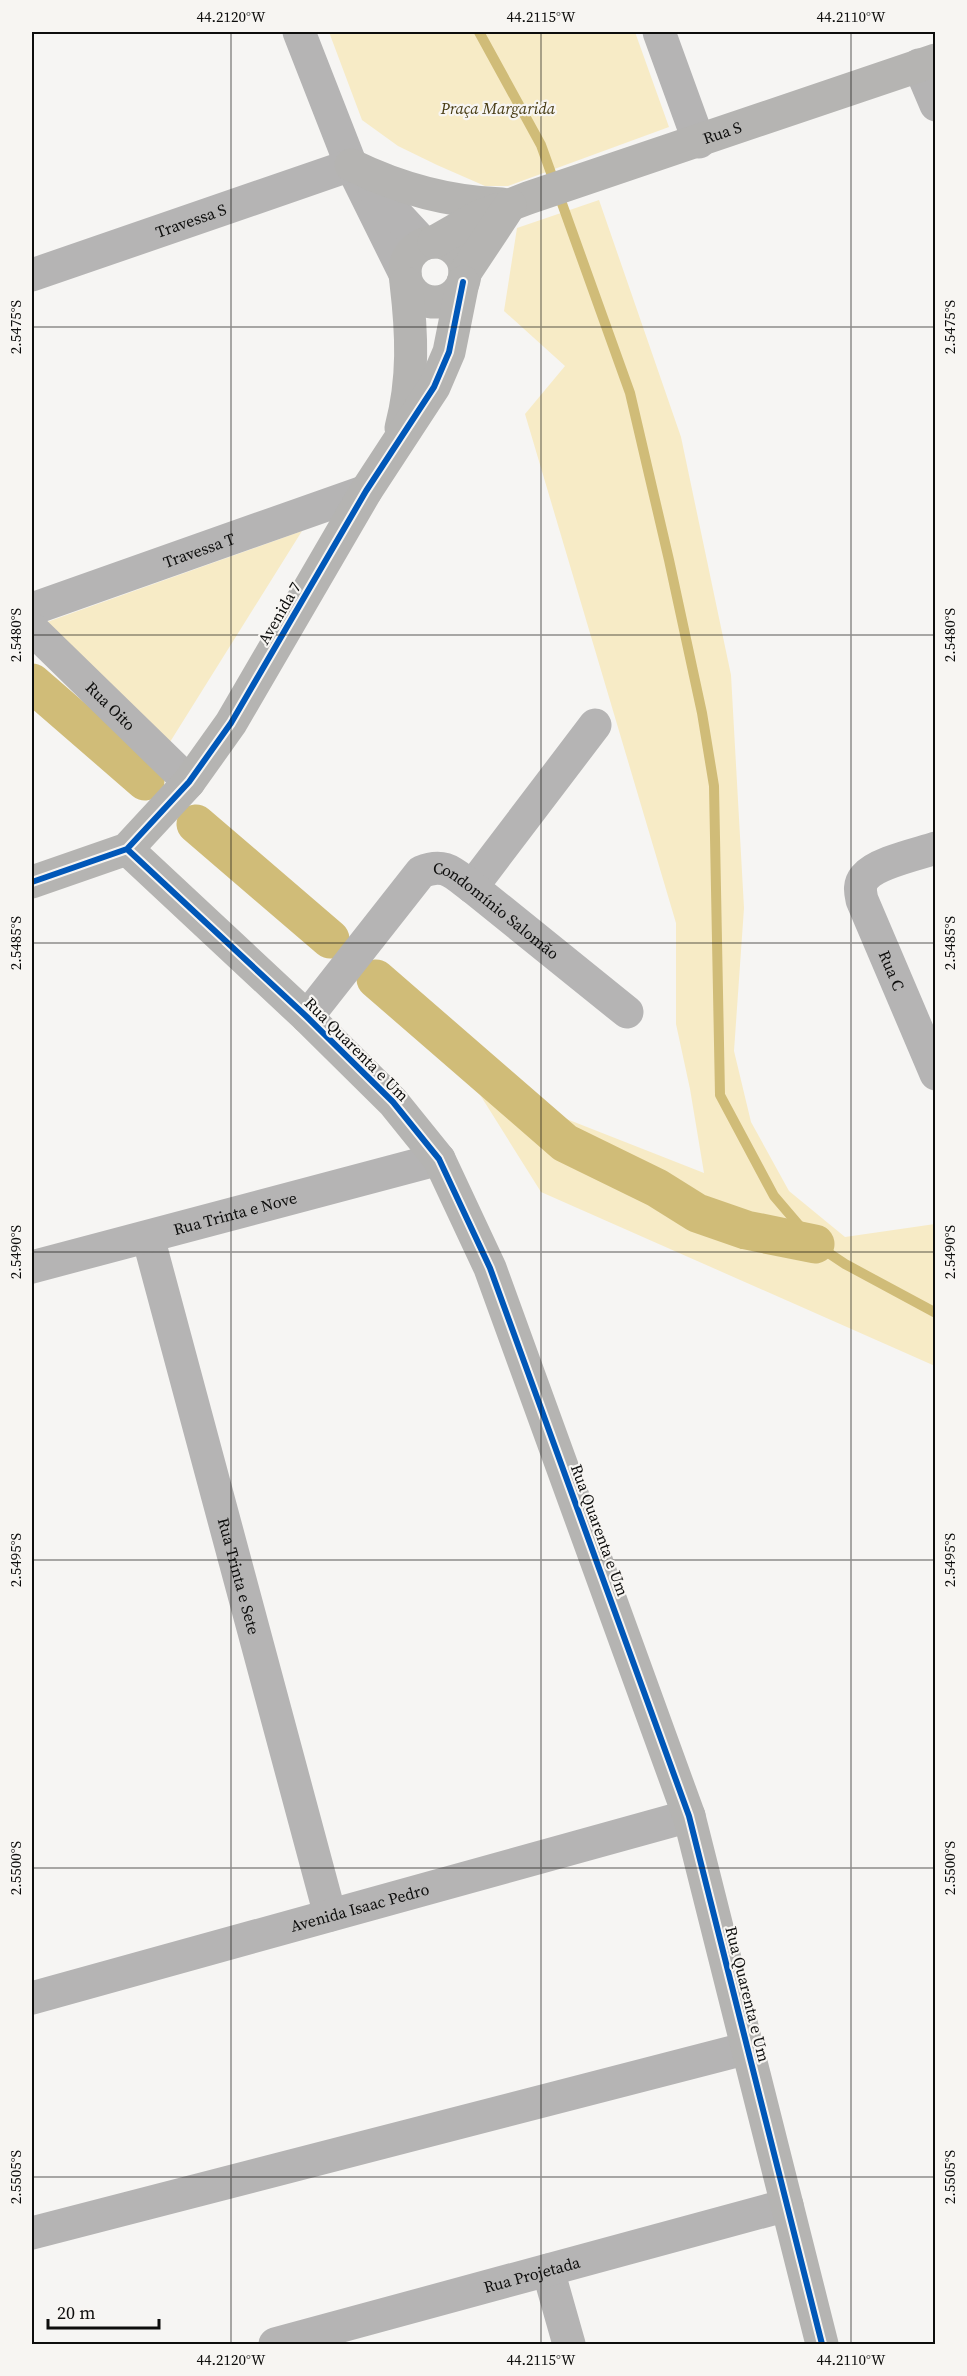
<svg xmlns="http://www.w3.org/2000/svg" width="967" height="2376" font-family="'Source Serif 4',serif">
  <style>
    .green { fill: #f7ebc6 }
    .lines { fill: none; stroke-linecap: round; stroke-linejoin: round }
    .stream { stroke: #d0bc78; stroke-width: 10 }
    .canal { stroke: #d0bc78; stroke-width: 39 }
    .street { stroke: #b5b4b4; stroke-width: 33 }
    .secondary { stroke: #b5b4b2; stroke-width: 33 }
    .cycleway-casing { stroke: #f7f5f2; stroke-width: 10 }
    .cycleway { stroke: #0057b8; stroke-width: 6 }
    .ticks { fill: none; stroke: #0d0d0c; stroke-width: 1.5; stroke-opacity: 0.45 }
    .labels { text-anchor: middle; stroke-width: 4.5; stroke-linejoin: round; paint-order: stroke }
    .park-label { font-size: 16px; font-style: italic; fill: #473b13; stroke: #f7f5f2 }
    .street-label { font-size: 16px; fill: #0d0d0c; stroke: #f7f5f2 }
    .neatline { fill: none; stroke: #0d0d0c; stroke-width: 2 }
    .ticks-label { font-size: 15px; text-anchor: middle; fill: #0d0d0c }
  </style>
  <rect width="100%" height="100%" fill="#f6f5f3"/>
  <path class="green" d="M329,32H635L669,127L508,186H485L437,165L398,146L362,120Z
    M599,200L681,437L731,675L744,908L734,1051L751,1122L789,1191L845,1237L935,1224V1366L541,1192L472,1082L704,1173L690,1089L676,1024V923L525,414L565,366L504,311L517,228Z
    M302,531L170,742L47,622Z"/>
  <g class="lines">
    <path class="stream" d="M479,32L541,145L630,393L669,560L702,713L714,786L720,1095L774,1196L815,1244L845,1264L936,1313"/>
    <path class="canal" d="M32,683L145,781
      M196,824L330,939
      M376,979L565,1143L657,1188L697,1213L746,1230L815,1244"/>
    <g class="street">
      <path d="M299,32L351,165L405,274"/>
      <path d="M659,32L699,142"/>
      <path d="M919,65L936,105"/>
      <path d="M375,191L424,244"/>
      <path id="s1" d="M32,275L351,165"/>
      <path id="s2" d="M32,609L366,491"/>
      <path id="s3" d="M32,629L189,782"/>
      <path id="s4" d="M936,848C918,854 876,863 865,877C859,884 860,891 862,900L936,1074"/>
      <path d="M472,887L595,725"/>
      <path id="s5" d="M307,1017L421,872C445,862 453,873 472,887L627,1012"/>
      <path id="s6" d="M148,1237L330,1915"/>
      <path id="s7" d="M32,1267L439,1159"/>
      <path id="s8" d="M32,1998L689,1816"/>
      <path d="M32,2233L748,2048"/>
      <path d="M548,2270L569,2344"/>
      <path id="s9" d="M275,2344L787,2205"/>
    </g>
    <g class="secondary">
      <path d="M351,165C400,189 448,202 502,204"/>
      <circle cx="435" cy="272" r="30"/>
      <path id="s10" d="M434,242L476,218L528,198L936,60"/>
      <path d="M465,273L510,205"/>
      <path d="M401,428C414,379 412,333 406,283"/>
      <path d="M127,849L307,1017L393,1102L439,1159L490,1268L689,1816L822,2344"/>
      <path d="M32,882L127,849L189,782L231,723L366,491L434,387L449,352L463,282"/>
    </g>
    <defs>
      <path id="cycleway" d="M127,849L307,1017L393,1102L439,1159L490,1268L689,1816L822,2344
        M32,882L127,849L189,782L231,723L366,491L434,387L449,352L463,282"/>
    </defs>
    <use href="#cycleway" class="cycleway-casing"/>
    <use href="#cycleway" class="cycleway"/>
  </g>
  <path class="ticks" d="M231,32V2344M541,32V2344M851,32V2344M32,327H936M32,635H936M32,943H936M32,1252H936M32,1560H936M32,1868H936M32,2177H936"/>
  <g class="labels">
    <g class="park-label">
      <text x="498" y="114">Praça Margarida</text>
    </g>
    <g class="street-label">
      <text dy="6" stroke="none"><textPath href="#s10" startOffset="309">Rua S</textPath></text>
      <text dy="6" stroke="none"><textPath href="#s1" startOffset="168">Travessa S</textPath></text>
      <text dy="6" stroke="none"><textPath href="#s2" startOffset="177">Travessa T</textPath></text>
      <text transform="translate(279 613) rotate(-60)" y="6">Avenida 7</text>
      <text dy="6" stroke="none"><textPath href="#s3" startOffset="110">Rua Oito</textPath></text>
      <text dy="6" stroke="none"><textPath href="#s5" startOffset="274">Condomínio Salomão</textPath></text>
      <text dy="6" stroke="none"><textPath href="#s4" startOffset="178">Rua C</textPath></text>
      <text transform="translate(357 1049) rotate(45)" y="6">Rua Quarenta e Um</text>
      <text dy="6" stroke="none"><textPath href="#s7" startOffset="210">Rua Trinta e Nove</textPath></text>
      <text transform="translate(600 1530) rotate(70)" y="6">Rua Quarenta e Um</text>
      <text dy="6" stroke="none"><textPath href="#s6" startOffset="351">Rua Trinta e Sete</textPath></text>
      <text dy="6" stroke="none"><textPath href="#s8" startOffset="340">Avenida Isaac Pedro</textPath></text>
      <text transform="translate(748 1994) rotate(76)" y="6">Rua Quarenta e Um</text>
      <text dy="6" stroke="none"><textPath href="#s9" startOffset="266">Rua Projetada</textPath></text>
    </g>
  </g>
  <rect width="967" height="2376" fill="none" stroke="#f7f5f2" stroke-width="66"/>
  <path d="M48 2319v9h111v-9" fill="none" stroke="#0d0d0c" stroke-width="3"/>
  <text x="57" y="2319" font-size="18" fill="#0d0d0c" stroke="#f7f5f2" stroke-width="4.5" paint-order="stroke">20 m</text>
  <rect x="33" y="33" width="901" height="2310" class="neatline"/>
  <g class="ticks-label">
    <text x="231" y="22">44.2120°W</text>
    <text x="541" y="22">44.2115°W</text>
    <text x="851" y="22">44.2110°W</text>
    <text transform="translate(16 327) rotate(-90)" y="5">2.5475°S</text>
    <text transform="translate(950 327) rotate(-90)" y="5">2.5475°S</text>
    <text transform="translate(16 635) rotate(-90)" y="5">2.5480°S</text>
    <text transform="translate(950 635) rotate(-90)" y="5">2.5480°S</text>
    <text transform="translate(16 943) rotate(-90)" y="5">2.5485°S</text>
    <text transform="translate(950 943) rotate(-90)" y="5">2.5485°S</text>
    <text transform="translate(16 1252) rotate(-90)" y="5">2.5490°S</text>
    <text transform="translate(950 1252) rotate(-90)" y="5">2.5490°S</text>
    <text transform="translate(16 1560) rotate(-90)" y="5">2.5495°S</text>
    <text transform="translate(950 1560) rotate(-90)" y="5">2.5495°S</text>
    <text transform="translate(16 1868) rotate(-90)" y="5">2.5500°S</text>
    <text transform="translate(950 1868) rotate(-90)" y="5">2.5500°S</text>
    <text transform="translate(16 2177) rotate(-90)" y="5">2.5505°S</text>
    <text transform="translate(950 2177) rotate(-90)" y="5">2.5505°S</text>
    <text x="231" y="2365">44.2120°W</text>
    <text x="541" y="2365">44.2115°W</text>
    <text x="851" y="2365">44.2110°W</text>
  </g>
</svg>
